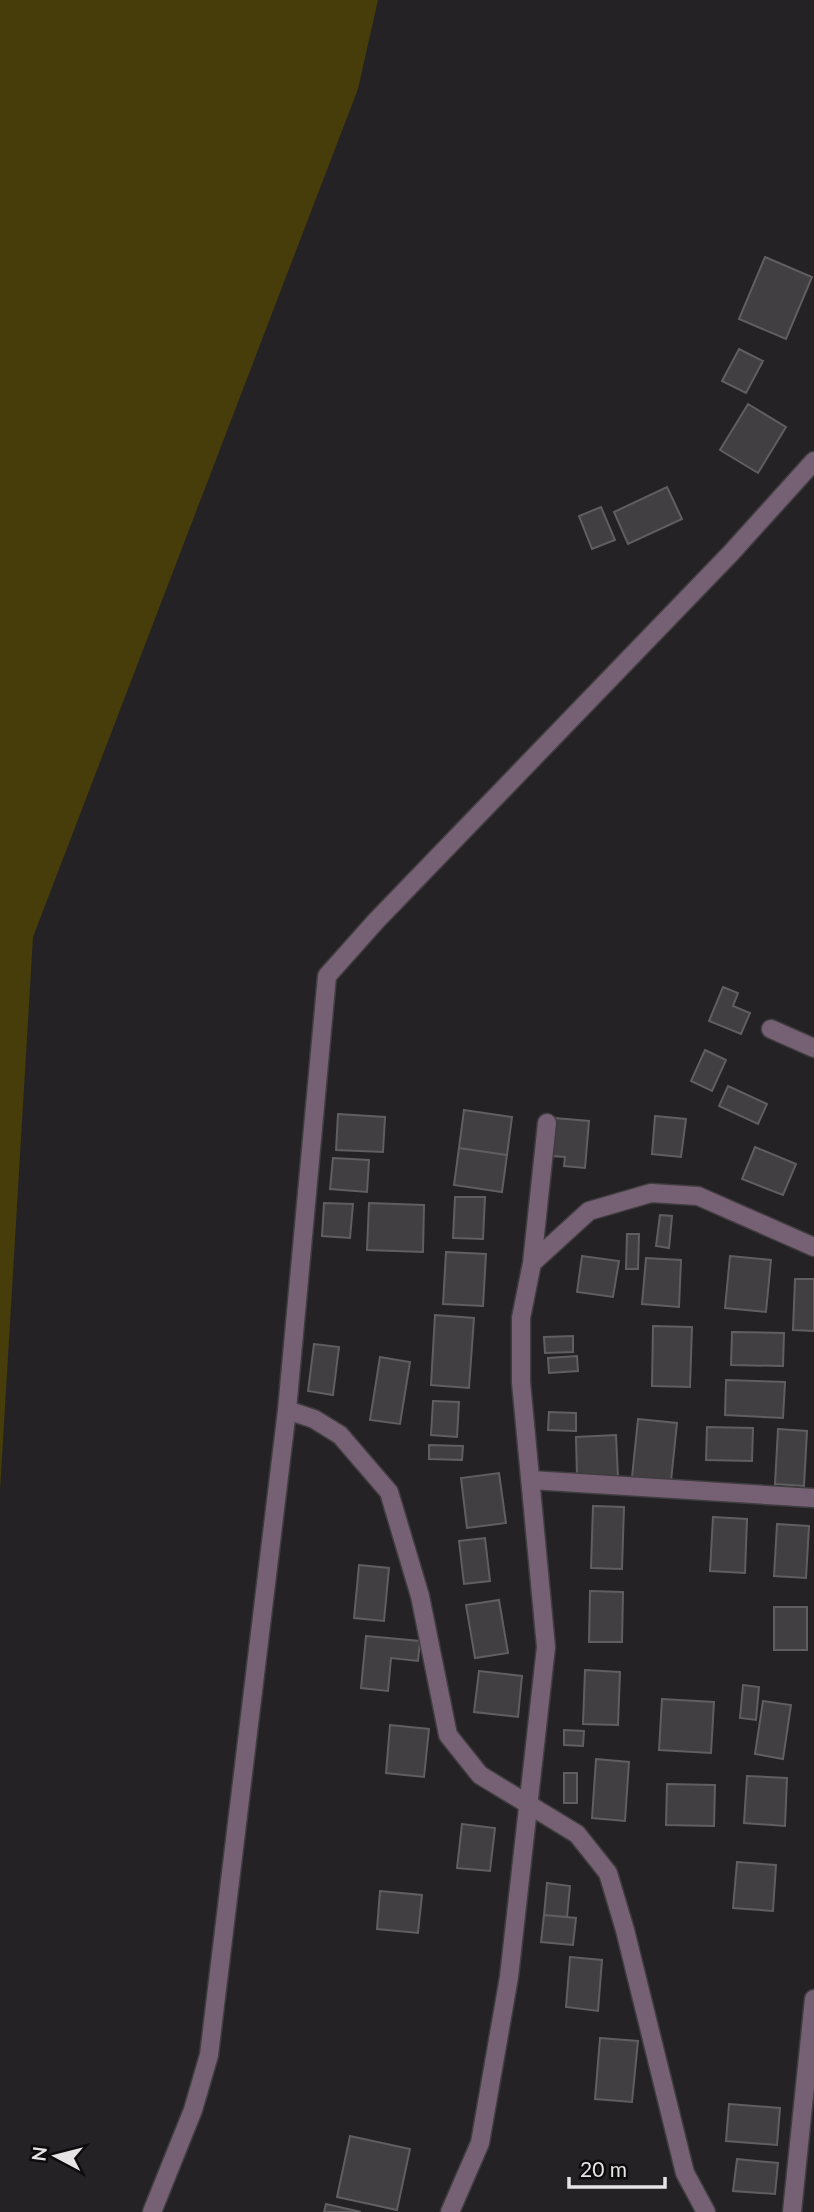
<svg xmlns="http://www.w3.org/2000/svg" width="814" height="2212" font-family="Lato,sans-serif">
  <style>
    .green { fill: #463d0a }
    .building { fill: #423f42; stroke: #615e61; stroke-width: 2 }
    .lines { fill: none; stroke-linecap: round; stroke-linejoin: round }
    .minor-casing { stroke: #3f3d3f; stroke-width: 21 }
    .minor { stroke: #766074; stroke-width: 18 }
  </style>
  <rect width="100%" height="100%" fill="#242224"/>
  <path class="green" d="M0,0H378L358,89L33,937L0,1491Z"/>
  <path class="building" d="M765,257L812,277L786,339L739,319Z
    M739,349L763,361L746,393L722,381Z
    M748,404L786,427L758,473L720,450Z
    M667,487L682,519L628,544L614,512Z
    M601,507L615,540L592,549L579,516Z
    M723,987L738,993L733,1006L750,1013L741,1034L709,1021Z
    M705,1050L726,1060L712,1091L691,1081Z
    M728,1086L767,1104L758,1124L719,1106Z
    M464,1110L512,1117L507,1155L459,1148Z
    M338,1114L385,1117L383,1152L336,1150Z
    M655,1116L686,1119L681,1157L652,1154Z
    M555,1118L589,1121L585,1168L564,1166L565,1157L552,1156Z
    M755,1147L796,1164L783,1195L742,1179Z
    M459,1148L507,1155L502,1192L454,1185Z
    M333,1158L369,1160L367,1192L330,1189Z
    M455,1197H485L483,1239L453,1238Z
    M324,1203L353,1204L350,1238L322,1236Z
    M369,1203L424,1205L423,1252L367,1250Z
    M660,1215L672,1216L669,1248L656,1246Z
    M627,1234H639L638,1269H626Z
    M446,1252L486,1254L483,1306L443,1304Z
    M582,1256L619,1261L613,1297L577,1292Z
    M730,1256L771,1260L766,1312L725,1308Z
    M646,1258L681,1260L679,1307L642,1304Z
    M795,1279H814V1331L793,1330Z
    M435,1315L474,1318L469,1388L431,1385Z
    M653,1326L692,1327L690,1387L652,1386Z
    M732,1332L784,1333L783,1366L731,1365Z
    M573,1336V1352L545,1353L544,1337Z
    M314,1344L339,1347L333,1395L308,1391Z
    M577,1356L578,1371L549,1373L548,1358Z
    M380,1357L410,1362L400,1424L370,1420Z
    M726,1380L785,1382L783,1418L725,1415Z
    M433,1401L459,1402L457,1437L431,1435Z
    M549,1412L576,1413V1431L548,1430Z
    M638,1419L677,1423L671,1481L632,1477Z
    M707,1427L753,1428L752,1461L706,1460Z
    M778,1429L807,1431L804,1486L775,1484Z
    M616,1435L618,1477L577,1478L576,1437Z
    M429,1445L463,1446L462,1460L429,1459Z
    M499,1473L506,1523L467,1528L461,1478Z
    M593,1506L624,1507L622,1569L591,1568Z
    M713,1517L747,1519L745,1573L710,1571Z
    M777,1524L809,1526L806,1578L774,1576Z
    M485,1538L490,1581L464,1584L459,1541Z
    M359,1565L389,1568L384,1621L354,1618Z
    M590,1591L623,1592L622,1642H589Z
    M499,1600L508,1653L475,1658L466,1605Z
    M774,1607H807V1650H774Z
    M366,1636L420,1641L418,1661L391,1658L388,1691L361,1688Z
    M585,1670L620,1672L618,1725L583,1724Z
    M479,1671L522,1676L518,1717L474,1712Z
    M743,1685L759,1687L756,1720L740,1718Z
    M662,1699L714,1702L711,1753L659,1750Z
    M763,1701L791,1705L783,1759L755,1754Z
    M390,1725L429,1729L424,1777L386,1773Z
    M564,1730L584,1731L583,1746L564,1745Z
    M596,1759L629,1762L625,1821L592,1818Z
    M564,1773H577V1803H564Z
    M747,1776L787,1778L785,1826L744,1823Z
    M667,1784L715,1785L714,1826L666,1825Z
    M462,1824L495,1828L490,1871L457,1868Z
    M737,1862L776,1865L773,1911L733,1908Z
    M547,1883L570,1886L567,1917L544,1915Z
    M380,1891L422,1895L418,1933L377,1929Z
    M544,1915L576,1918L573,1945L541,1942Z
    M570,1957L602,1960L598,2011L566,2007Z
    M600,2038L638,2041L632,2102L595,2099Z
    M729,2104L780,2108L777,2145L726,2141Z
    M350,2136L410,2149L397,2210L337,2197Z
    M737,2159L778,2163L775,2194L733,2191Z
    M326,2204L361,2212H324Z"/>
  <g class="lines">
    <defs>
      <path id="minor" d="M771,1029L814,1048
        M532,1263L547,1123
        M287,1410L314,1419L340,1435L389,1492L420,1596L448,1735L480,1775L577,1834L608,1873L625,1930L685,2173L706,2212
        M531,1480L814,1498
        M152,2212L193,2110L209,2055L287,1410L327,976L376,921L731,553L814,461
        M450,2212L480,2143L509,1977L546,1647L521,1382V1318L532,1263L589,1211L651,1193L698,1196L814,1247
        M792,2212L814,1999"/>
    </defs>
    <use href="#minor" class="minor-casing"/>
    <use href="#minor" class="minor"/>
  </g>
  <g transform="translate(56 2156) rotate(277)" stroke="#0d0c0d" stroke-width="5" paint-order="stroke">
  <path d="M0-5L12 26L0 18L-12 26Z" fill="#e6e4e5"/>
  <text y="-10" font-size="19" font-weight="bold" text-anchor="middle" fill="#e6e4e5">N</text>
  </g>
  <path d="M569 2177v10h96v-10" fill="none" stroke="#e6e4e5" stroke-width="3.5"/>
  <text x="580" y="2177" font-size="21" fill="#e6e4e5" stroke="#0d0c0d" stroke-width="5" paint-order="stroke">20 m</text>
</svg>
